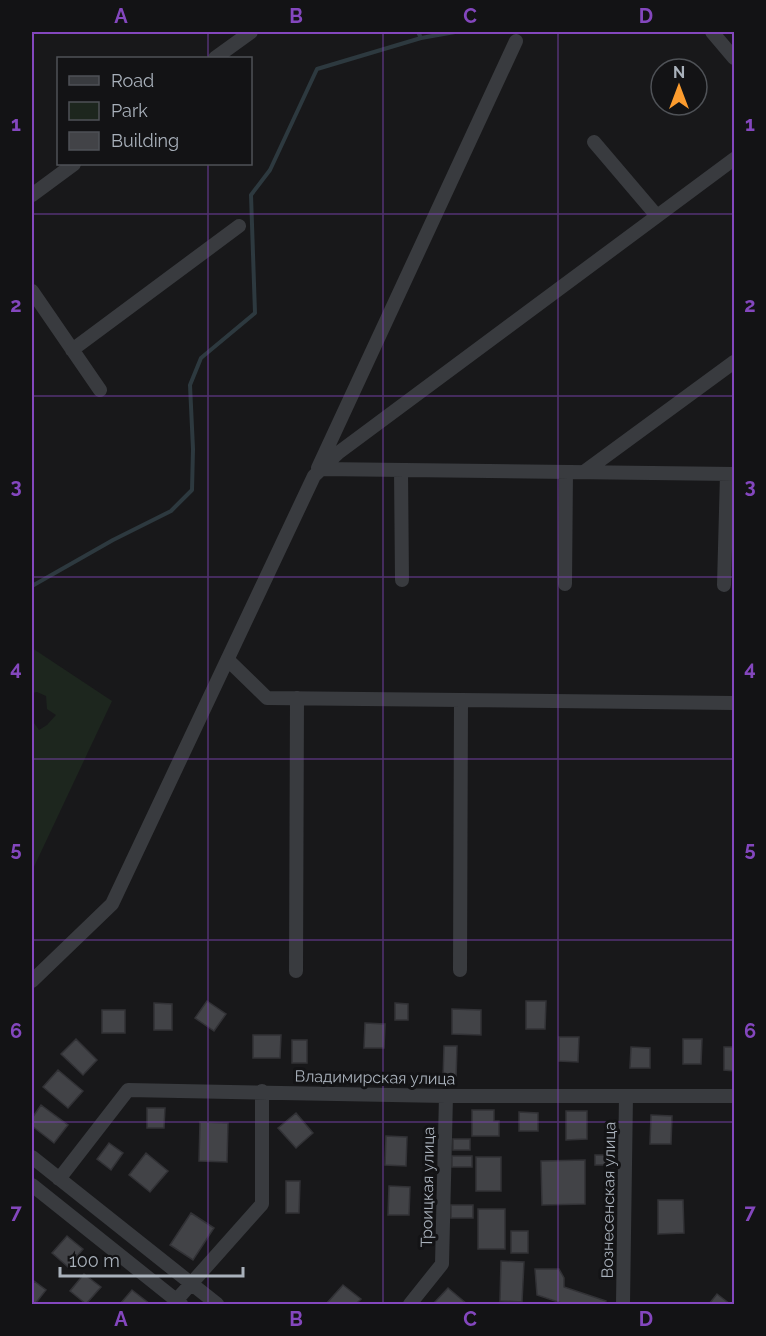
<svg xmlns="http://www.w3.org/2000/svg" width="766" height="1336" font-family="Raleway,sans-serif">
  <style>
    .green { fill: #1d261e }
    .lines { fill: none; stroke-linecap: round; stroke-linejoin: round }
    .stream { stroke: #2d393f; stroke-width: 4 }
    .building { fill: #424347; stroke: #323236; stroke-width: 1.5 }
    .minor { stroke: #393b3f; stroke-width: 14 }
    .grid { fill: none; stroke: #8447be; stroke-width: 1.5; stroke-opacity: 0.55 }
    .labels { text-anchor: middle; stroke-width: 6; stroke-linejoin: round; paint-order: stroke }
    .street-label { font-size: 16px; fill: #a9b1bb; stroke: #131315 }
    .neatline { fill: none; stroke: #8447be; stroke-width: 2 }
    .grid-label { font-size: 20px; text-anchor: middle; font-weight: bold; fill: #8447be }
  </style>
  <rect width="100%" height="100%" fill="#18181a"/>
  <path class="green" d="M32,648L112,701L32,871V729L34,723L39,730L47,725L56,715L47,709L46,696L37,692L32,693Z"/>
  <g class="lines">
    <path class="stream" d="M421,38L455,32
      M32,586L113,540L171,511L192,490L193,449L190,385L201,358L255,313L251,195L270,170L317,69L421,38L418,32"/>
  </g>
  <path class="building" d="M207,1001L226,1014L214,1031L195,1018Z
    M526,1001H546L545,1029H526Z
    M154,1003L172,1004V1030H154Z
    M395,1003L408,1004V1020H395Z
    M452,1009L481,1010V1035L452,1034Z
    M102,1010H125V1033H102Z
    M365,1023L385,1024L384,1048H364Z
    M253,1035H281L280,1058H253Z
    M559,1037H579L578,1062L559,1061Z
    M76,1039L97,1060L83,1075L61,1054Z
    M683,1039H702L701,1064H683Z
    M292,1040H307V1063H292Z
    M444,1046H457L456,1080L443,1079Z
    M631,1047L650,1048V1068H630Z
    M724,1047H734V1071L724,1070Z
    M58,1070L83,1091L68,1108L43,1087Z
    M41,1105L68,1125L54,1143L32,1126V1118Z
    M147,1108H165L164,1128H147Z
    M472,1110H494V1121H499V1136H472Z
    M566,1111H587V1139L566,1140Z
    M519,1112L538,1113V1131H519Z
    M296,1113L313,1133L296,1148L278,1128Z
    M651,1115L672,1116L671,1144H650Z
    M200,1122L228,1123L227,1162L199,1161Z
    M386,1136L407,1137L406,1166L385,1165Z
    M453,1139H470V1150H453Z
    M109,1143L123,1153L111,1170L97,1159Z
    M146,1153L168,1171L150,1192L129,1175Z
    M595,1155H614L613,1165H595Z
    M452,1156H472V1167H452Z
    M476,1157H501V1191H476Z
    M585,1160V1204L542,1205L541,1161Z
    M286,1181H300L299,1213H286Z
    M389,1186L410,1187L409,1215H388Z
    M658,1200H683L684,1233L658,1234Z
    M451,1205H473V1218H451Z
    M478,1209H505V1249H478Z
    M191,1213L214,1228L193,1260L170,1245Z
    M511,1231H528V1253H511Z
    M67,1236L83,1249L68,1267L52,1253Z
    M501,1261L524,1262L522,1302L500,1301Z
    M535,1269H559L564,1278V1287L606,1301L605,1304H564L537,1295Z
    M84,1274L101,1287L86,1304L70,1291Z
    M34,1281L46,1290L35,1304H32V1284Z
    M343,1285L361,1299L356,1304H326Z
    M448,1288L467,1304H433Z
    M132,1290L150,1304H120Z
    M717,1294L730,1304H709Z"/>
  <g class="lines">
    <path class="minor" d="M712,32L734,58
      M215,58L251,32
      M594,142L657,216
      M32,195L74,164
      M32,291L100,390
      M72,350L239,226
      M318,468L516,41
      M321,469L734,474
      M401,470L402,580
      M584,472L734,362
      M565,584L566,472
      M724,585L727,474
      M228,660L267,698L734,703
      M460,970L461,700
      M296,971L297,698
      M32,981L112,904L314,476L338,453L734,159
      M32,1157L217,1304
      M59,1179L128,1090L446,1096H734
      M32,1185L181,1304
      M173,1304L262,1204V1091
      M410,1304L442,1264L446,1096
      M623,1304L626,1096"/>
  </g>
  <path class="grid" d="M208,32V58M383,32V1304M558,32V1304M208,164V1304M32,214H734M32,396H734M32,577H734M32,759H734M32,940H734M32,1122H734"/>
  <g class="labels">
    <g class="street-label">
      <text transform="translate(375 1077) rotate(1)" y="6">Владимирская улица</text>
      <text transform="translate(427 1187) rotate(-89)" y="6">Троицкая улица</text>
      <text transform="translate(608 1200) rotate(-89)" y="6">Вознесенская улица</text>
    </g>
  </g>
  <rect width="766" height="1336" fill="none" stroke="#131315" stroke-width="66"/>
  <rect x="57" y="57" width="195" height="108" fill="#131315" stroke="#4f5257" stroke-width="1.5"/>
  <rect x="69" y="76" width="30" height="9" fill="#393b3f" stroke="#4f5257" stroke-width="1.5"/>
  <text x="111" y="87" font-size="18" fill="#a9b1bb">Road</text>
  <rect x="69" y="102" width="30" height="18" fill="#1d261e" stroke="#4f5257" stroke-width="1.5"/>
  <text x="111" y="117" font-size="18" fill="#a9b1bb">Park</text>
  <rect x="69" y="132" width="30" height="18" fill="#424347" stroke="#4f5257" stroke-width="1.5"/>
  <text x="111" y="147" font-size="18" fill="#a9b1bb">Building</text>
  <g transform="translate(679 87)"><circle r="28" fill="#131315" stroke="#4f5257" stroke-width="1.5"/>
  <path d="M0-4.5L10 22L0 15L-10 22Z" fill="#fc9c2e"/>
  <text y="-9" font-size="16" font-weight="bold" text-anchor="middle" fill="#a9b1bb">N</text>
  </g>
  <path d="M60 1267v9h183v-9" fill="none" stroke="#a9b1bb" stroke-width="3"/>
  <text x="69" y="1267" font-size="18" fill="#a9b1bb" stroke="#131315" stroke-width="4.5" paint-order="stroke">100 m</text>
  <rect x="33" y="33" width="700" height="1270" class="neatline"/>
  <g class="grid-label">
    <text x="121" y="23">A</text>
    <text x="296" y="23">B</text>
    <text x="470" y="23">C</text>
    <text x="646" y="23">D</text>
    <text x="16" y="131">1</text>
    <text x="750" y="131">1</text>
    <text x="16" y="312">2</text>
    <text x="750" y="312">2</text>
    <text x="16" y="493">3</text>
    <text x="750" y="493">3</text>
    <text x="16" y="675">4</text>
    <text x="750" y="675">4</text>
    <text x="16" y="856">5</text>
    <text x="750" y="856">5</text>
    <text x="16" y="1038">6</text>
    <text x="750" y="1038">6</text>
    <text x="16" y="1219">7</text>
    <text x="750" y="1219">7</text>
    <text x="121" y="1326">A</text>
    <text x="296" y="1326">B</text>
    <text x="470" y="1326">C</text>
    <text x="646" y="1326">D</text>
  </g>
</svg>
